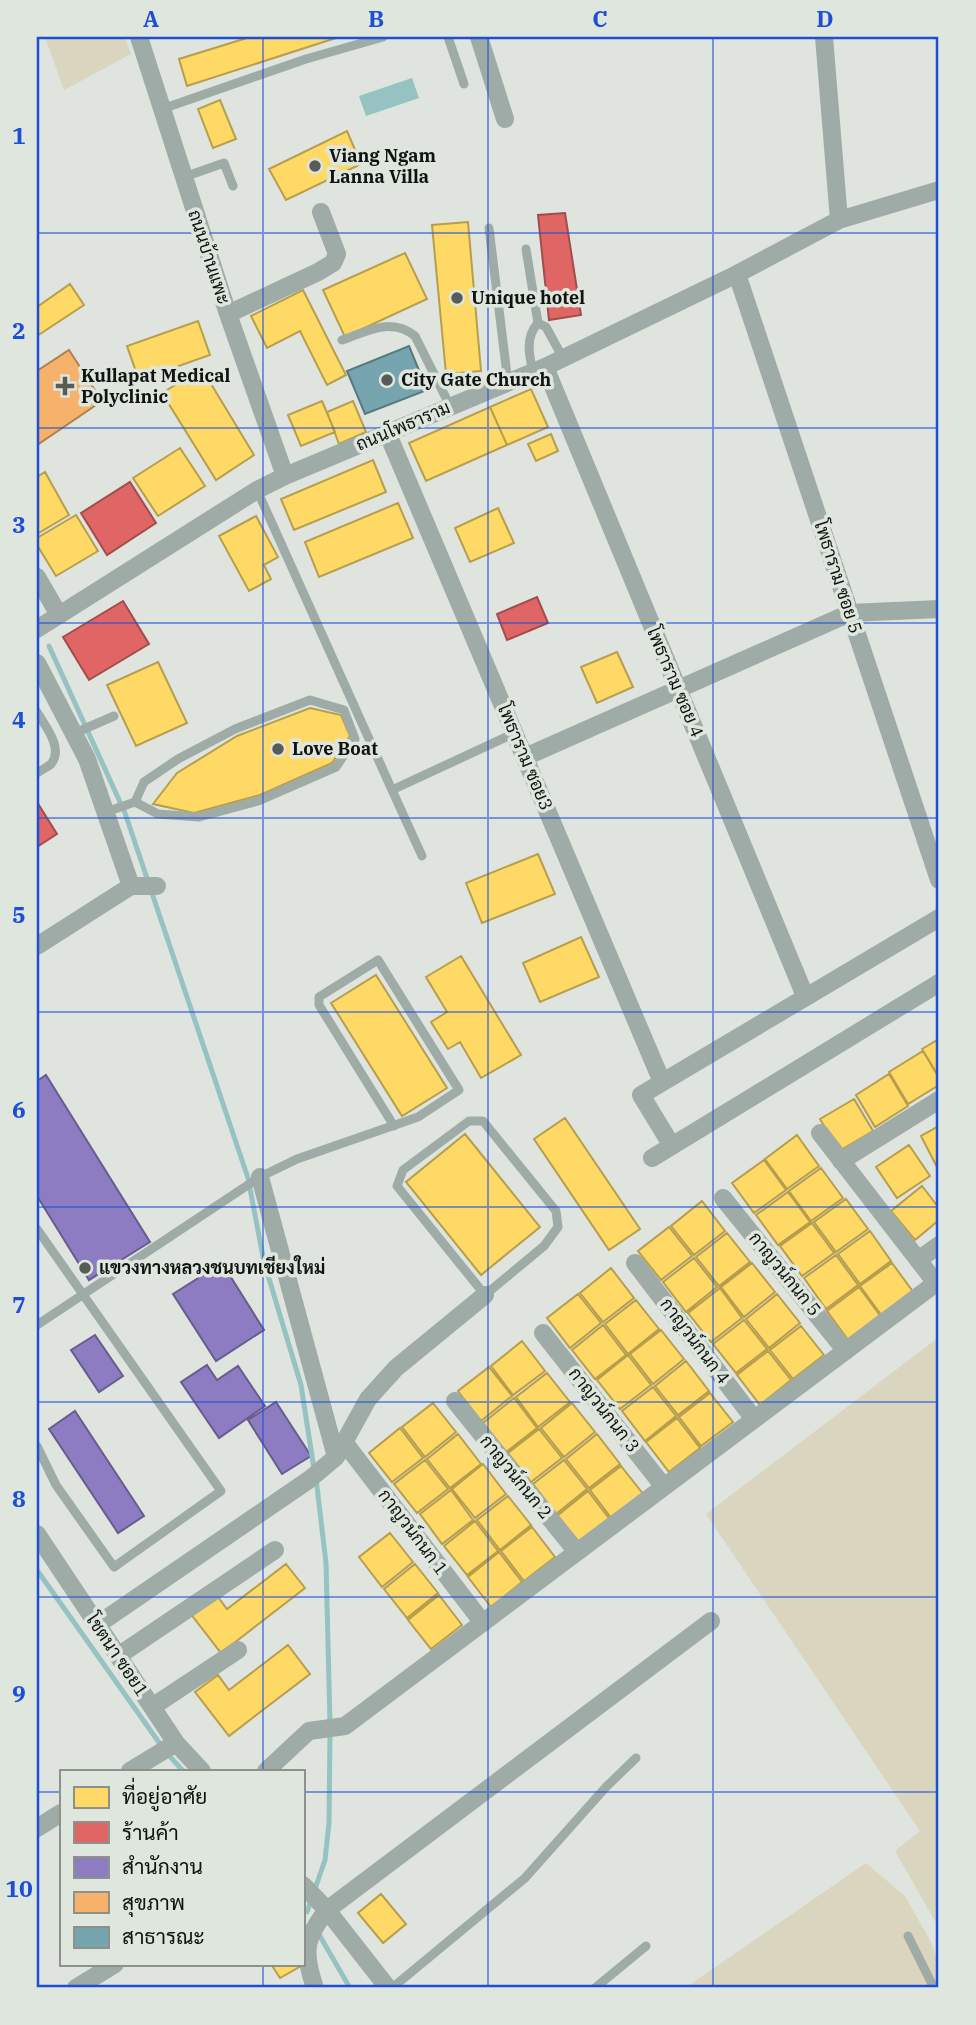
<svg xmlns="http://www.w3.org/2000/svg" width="976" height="2025" font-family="'IBM Plex Serif',Sarabun,serif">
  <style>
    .green { fill: #dad5be }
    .water { fill: #96c2c2 }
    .homes { fill: #ffd966; stroke: #b79e4c; stroke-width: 2 }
    .shops { fill: #e06666; stroke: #a24d4c; stroke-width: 2 }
    .offices { fill: #8e7cc3; stroke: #685c8d; stroke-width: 2 }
    .health { fill: #f6b26b; stroke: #b18250; stroke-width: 2 }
    .public { fill: #76a5af; stroke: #57797f; stroke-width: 2 }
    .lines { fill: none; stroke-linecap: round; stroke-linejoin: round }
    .stream { stroke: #96c2c2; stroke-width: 5 }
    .service { stroke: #9faba6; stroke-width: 9 }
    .minor { stroke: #9faba6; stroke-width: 18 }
    .grid { fill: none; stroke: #1d4ed8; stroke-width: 2; stroke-opacity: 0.55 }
    .poi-dot { fill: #585c58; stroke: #dee6dd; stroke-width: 2.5 }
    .labels { text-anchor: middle; stroke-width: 7; stroke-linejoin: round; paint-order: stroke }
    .poi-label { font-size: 18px; font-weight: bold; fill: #101310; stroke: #dee6dd; text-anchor: start }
    .street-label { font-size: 18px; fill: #101310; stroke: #dee6dd }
    .neatline { fill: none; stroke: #1d4ed8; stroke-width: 2.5 }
    .grid-label { font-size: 23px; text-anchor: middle; font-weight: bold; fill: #1d4ed8 }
  </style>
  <rect width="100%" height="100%" fill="#dfe4df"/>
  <path class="green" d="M45,37H125L131,54L64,90Z
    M939,1337V1928L895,1851L920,1831L706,1514Z
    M866,1863L905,1896L931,1942L939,1965V1988H685Z"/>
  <path class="water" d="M412,78L419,98L366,116L359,96Z"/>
  <path class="homes" d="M250,37H339L187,86L179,59Z
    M220,100L236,139L213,148L198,109Z
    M347,131L361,164L286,200L269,169Z
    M468,222L481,371L446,374L432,225Z
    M405,253L427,299L345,337L323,290Z
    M70,284L84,305L37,336V307Z
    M303,290L346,375L327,385L300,331L267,348L251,316Z
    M198,321L210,355L139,380L127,346Z
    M202,369L254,455L216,480L162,393Z
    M531,389L548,427L507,445L490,407Z
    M322,401L335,432L301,446L288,415Z
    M353,401L366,432L339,444L327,412Z
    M490,407L507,445L426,481L409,443Z
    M551,434L558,451L536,461L528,444Z
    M180,448L205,486L158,516L133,478Z
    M373,460L386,492L294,530L281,499Z
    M45,472L69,515L37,534V477Z
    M398,503L413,538L319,577L305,542Z
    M498,508L514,543L470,562L455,528Z
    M76,515L98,551L56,576L37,545V538Z
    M256,516L278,557L264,565L271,579L249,591L219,536Z
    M617,652L633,687L597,703L581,667Z
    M158,662L187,723L136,746L107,685Z
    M310,708L341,715L350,736L332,763L260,795L194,813L153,804L177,773L237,736Z
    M538,854L555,894L482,923L466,883Z
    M581,937L599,977L540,1002L523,963Z
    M461,956L521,1055L481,1078L460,1042L448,1049L431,1022L447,1012L426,977Z
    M376,975L447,1088L402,1116L331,1003Z
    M939,1039V1077L922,1049Z
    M923,1051L939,1078V1085L908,1104L889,1072Z
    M889,1074L908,1106L875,1127L856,1095Z
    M854,1099L873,1131L839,1151L820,1119Z
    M565,1118L640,1229L609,1250L534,1139Z
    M939,1126V1168L938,1169L921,1136Z
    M465,1134L540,1227L481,1275L406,1182Z
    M797,1135L819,1166L787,1189L765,1159Z
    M909,1145L930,1176L897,1198L876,1167Z
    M764,1160L786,1190L754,1213L732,1183Z
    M821,1168L843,1198L811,1221L789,1191Z
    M922,1186L939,1208V1220L915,1240L891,1211Z
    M788,1192L810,1222L778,1245L756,1215Z
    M846,1199L868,1229L836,1252L814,1222Z
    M702,1201L725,1231L694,1255L671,1226Z
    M812,1223L834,1253L802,1276L780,1246Z
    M669,1227L692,1256L661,1280L638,1251Z
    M870,1231L891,1261L860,1284L838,1254Z
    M727,1233L750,1262L719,1286L696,1257Z
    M836,1255L858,1285L826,1309L804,1278Z
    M694,1258L717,1287L686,1312L663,1282Z
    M752,1263L775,1292L744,1317L721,1287Z
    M892,1263L914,1293L882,1316L860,1286Z
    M611,1268L634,1298L603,1322L580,1293Z
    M859,1287L881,1317L849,1341L827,1311Z
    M720,1288L742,1318L711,1342L688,1313Z
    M578,1294L601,1323L570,1348L547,1318Z
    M777,1294L800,1323L769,1348L746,1319Z
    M636,1300L659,1329L628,1354L605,1324Z
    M744,1320L767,1349L736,1373L713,1344Z
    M603,1325L626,1355L595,1379L572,1350Z
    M801,1326L824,1355L793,1379L770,1350Z
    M661,1330L684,1359L653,1384L630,1354Z
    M522,1341L545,1371L513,1395L491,1366Z
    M768,1351L791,1380L760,1405L737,1375Z
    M628,1355L651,1385L620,1409L597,1380Z
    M686,1361L709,1391L678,1415L655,1386Z
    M489,1367L512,1396L481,1421L458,1391Z
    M547,1373L570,1402L538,1427L516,1397Z
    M653,1387L676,1416L645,1441L622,1411Z
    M710,1393L733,1422L701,1446L679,1417Z
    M514,1398L537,1428L506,1452L483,1423Z
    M433,1403L456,1432L425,1457L402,1427Z
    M572,1403L595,1432L564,1457L541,1428Z
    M677,1418L700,1448L669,1472L646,1442Z
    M400,1428L423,1458L392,1482L369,1453Z
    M539,1429L562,1458L531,1482L508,1453Z
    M458,1434L481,1464L450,1488L427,1459Z
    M597,1434L620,1464L589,1488L566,1459Z
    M425,1460L448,1489L417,1513L394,1484Z
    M564,1460L587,1489L556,1514L533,1484Z
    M483,1464L506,1494L475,1518L452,1489Z
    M621,1466L644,1495L612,1519L590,1490Z
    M451,1490L473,1520L442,1544L420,1514Z
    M588,1491L611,1521L580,1545L557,1516Z
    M508,1496L531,1525L500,1550L477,1520Z
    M475,1521L498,1551L467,1575L444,1546Z
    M532,1527L555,1557L524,1581L501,1551Z
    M390,1533L413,1562L382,1587L359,1557Z
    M499,1552L522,1582L491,1607L468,1577Z
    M286,1564L305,1588L221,1653L190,1613L215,1593L227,1609Z
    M415,1564L438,1593L407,1618L384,1589Z
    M439,1595L462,1625L431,1649L408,1620Z
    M288,1645L310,1674L229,1736L195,1692L218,1675L229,1690Z
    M381,1894L406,1924L383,1943L358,1913Z
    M271,1964H300L301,1966L280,1978Z"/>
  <path class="shops" d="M565,213L581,315L549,320L538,215Z
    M130,482L156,523L107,555L81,513Z
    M537,597L548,623L507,640L497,614Z
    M123,601L149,644L89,680L63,637Z
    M37,802L57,834L37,847Z"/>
  <path class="offices" d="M46,1075L150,1242L89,1280L37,1196V1081Z
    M222,1263L264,1330L216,1361L173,1294Z
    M95,1335L123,1376L99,1392L71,1350Z
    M207,1365L217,1380L238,1366L265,1406L219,1438L181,1382Z
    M276,1402L311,1456L282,1474L248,1420Z
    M75,1411L144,1516L118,1533L49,1429Z"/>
  <path class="health" d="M69,350L102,401L37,445V371Z"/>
  <path class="public" d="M409,346L427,390L365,414L347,371Z"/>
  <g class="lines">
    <path class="stream" d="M49,646L125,813L248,1178L264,1262L301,1385L314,1469
      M316,1478L326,1563L330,1723
      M37,1570L165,1751L183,1771
      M307,1912L325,1860L329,1823L330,1733
      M317,1931L350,1988"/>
    <path class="service" d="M448,37L464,84
      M162,109L306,59L383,37
      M184,177L224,163L233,186
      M489,228L508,383
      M526,249L538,323
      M342,340C368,331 391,317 415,336L450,406
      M533,372C529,355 525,337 538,323L546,327L563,358
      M257,490L392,790L515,733
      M310,700L344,710L355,739L336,767L258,801L199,817L158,814L135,802L144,782L178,759L235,729Z
      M37,712C45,726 64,748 51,764C48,767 41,770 37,773
      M75,733L114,716
      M392,790L422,856
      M106,812L135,802
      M469,1121H483L556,1211L558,1227L544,1246L485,1295L397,1186L403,1170Z
      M37,1229L221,1491L114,1567L56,1485L37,1446
      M37,1325L260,1177L297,1159L418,1117L459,1090L378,960L319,997V1005L394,1126
      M908,1936L934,1988
      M392,1988L525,1878L606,1787L636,1758
      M595,1988L646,1946"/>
    <path class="minor" d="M139,37L228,314L285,476
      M479,37L505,119
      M824,37L839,220
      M737,274L939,880
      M228,314L318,272L333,263L337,254L321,212
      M545,367L805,996
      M387,432L662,1082
      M37,577L59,615
      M37,629L257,490L285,476L545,367L737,274L839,220L939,190
      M37,663L87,759L131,886
      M525,757L850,613L939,609
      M37,946L131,886H157
      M672,1146L641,1095L939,918
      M652,1158L939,983
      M841,1161L939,1100
      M260,1177L336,1457
      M723,1198L846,1351
      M918,1260L939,1245
      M635,1263L754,1419
      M543,1333L664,1487
      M455,1401L577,1552
      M344,1442L483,1623
      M37,1534L176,1743L202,1771
      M97,1625L310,1479L336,1457L368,1399L396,1368L485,1295
      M118,1656L275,1550
      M152,1707L238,1650
      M130,1771L176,1743
      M266,1771L309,1731L345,1726L936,1283L820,1133
      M37,1828L61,1813
      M303,1885L327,1910L388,1988
      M76,1988L115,1964
      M315,1988C303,1953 304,1939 327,1910L711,1621"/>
  </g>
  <path class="grid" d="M263,37V1771M488,37V1988M713,37V1988M37,233H939M37,428H939M37,623H939M37,818H939M37,1012H939M37,1207H939M37,1402H939M37,1597H939M37,1792H61M303,1792H939M263,1964V1988"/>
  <g class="poi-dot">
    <circle cx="315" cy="166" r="7"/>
    <circle cx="457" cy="298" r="7"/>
    <circle cx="387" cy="380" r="7"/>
    <path d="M61.5 375.5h7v7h7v7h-7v7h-7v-7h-7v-7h7z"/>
    <circle cx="278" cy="749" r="7"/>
    <circle cx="85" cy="1268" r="7"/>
  </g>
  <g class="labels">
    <g class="poi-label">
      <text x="329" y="162">Viang Ngam<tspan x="329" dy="21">Lanna Villa</tspan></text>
      <text x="471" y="304">Unique hotel</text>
      <text x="81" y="382">Kullapat Medical<tspan x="81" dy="21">Polyclinic</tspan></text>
      <text x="401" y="386">City Gate Church</text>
      <text x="292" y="755">Love Boat</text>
      <text x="99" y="1274">แขวงทางหลวงชนบทเชียงใหม่</text>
    </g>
    <g class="street-label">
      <text transform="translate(209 257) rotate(72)" y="6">ถนนบ้านแพะ</text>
      <text transform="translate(403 426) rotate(-23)" y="6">ถนนโพธาราม</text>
      <text transform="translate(838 577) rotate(72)" y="6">โพธาราม ซอย 5</text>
      <text transform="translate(675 682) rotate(67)" y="6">โพธาราม ซอย 4</text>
      <text transform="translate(525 757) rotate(67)" y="6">โพธาราม ซอย3</text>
      <text transform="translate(785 1274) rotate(51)" y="6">กาญวน์กนก 5</text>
      <text transform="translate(695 1341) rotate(53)" y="6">กาญวน์กนก 4</text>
      <text transform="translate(604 1410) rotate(52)" y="6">กาญวน์กนก 3</text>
      <text transform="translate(516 1477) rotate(51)" y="6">กาญวน์กนก 2</text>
      <text transform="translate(413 1532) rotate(53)" y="6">กาญวน์กนก 1</text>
      <text transform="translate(117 1655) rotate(56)" y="6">โชตนา ซอย1</text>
    </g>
  </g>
  <rect width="976" height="2025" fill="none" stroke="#dee6dd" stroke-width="77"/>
  <rect x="60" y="1770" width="245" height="196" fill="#dee6dd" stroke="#8c928b" stroke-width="2"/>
  <rect x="74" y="1787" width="35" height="21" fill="#ffd966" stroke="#8c928b" stroke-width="2"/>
  <text x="122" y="1804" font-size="21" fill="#101310">ที่อยู่อาศัย</text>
  <rect x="74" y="1822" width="35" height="21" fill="#e06666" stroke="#8c928b" stroke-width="2"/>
  <text x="122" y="1840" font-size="21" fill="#101310">ร้านค้า</text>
  <rect x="74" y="1857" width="35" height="21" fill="#8e7cc3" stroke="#8c928b" stroke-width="2"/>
  <text x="122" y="1874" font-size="21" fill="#101310">สำนักงาน</text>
  <rect x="74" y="1892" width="35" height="21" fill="#f6b26b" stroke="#8c928b" stroke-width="2"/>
  <text x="122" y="1910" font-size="21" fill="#101310">สุขภาพ</text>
  <rect x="74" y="1927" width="35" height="21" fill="#76a5af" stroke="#8c928b" stroke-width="2"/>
  <text x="122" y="1944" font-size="21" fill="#101310">สาธารณะ</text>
  <rect x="38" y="38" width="899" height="1948" class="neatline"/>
  <g class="grid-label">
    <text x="151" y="27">A</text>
    <text x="376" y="27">B</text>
    <text x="600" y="27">C</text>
    <text x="825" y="27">D</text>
    <text x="19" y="144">1</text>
    <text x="19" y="339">2</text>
    <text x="19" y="533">3</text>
    <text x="19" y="728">4</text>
    <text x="19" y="923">5</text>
    <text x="19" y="1118">6</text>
    <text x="19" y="1313">7</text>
    <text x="19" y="1507">8</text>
    <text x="19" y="1702">9</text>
    <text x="19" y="1897">10</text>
  </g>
</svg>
